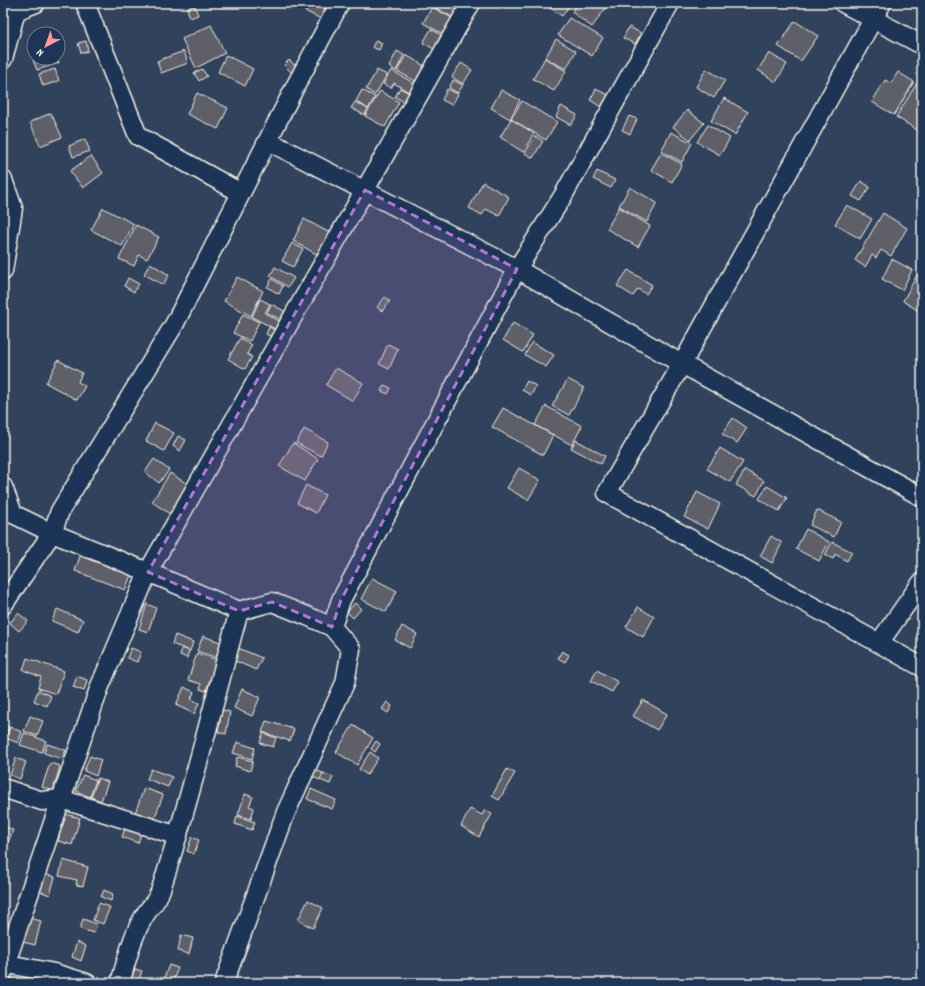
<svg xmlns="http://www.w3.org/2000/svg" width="925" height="986" font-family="Dekko,sans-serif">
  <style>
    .building { fill: #5f5f69; stroke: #f4f1e8 }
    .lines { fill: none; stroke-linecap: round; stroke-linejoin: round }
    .street-casing { stroke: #f4f1e8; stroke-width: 21 }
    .street { stroke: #1d3557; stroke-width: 18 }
    .marked { fill: #ab7bcf; fill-opacity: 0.2; stroke: #ab7bcf; stroke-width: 3; stroke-dasharray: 8 5; stroke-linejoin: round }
  </style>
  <rect width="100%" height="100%" fill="#31425c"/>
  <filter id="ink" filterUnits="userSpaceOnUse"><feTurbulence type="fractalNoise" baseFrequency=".025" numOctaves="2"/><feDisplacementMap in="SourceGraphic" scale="8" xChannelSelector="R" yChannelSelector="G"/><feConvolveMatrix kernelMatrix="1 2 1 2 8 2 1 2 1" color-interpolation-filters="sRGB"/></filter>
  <g filter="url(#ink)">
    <path class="building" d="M307,3H314L328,10L323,20L303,10Z
      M436,3H460L452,17L434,7Z
      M542,3H571L562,16Z
      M578,3H603L607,6L592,27L572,12Z
      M195,6L198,15L190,18L187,8Z
      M432,7L452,18L443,34L423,23Z
      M569,18L603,38L592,56L558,35Z
      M795,21L818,36L801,61L778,46Z
      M211,25L225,53L196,68L182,39Z
      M629,27L641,33L635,44L623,38Z
      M431,29L441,35L434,49L423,43Z
      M556,39L576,51L566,69L545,58Z
      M376,40L382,43L379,50L372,47Z
      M86,41L88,51L81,53L78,43Z
      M184,51L188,63L161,73L157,61Z
      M397,51L404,55L396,71L389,67Z
      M769,53L787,64L776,82L758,70Z
      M226,55L253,69L245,86L218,72Z
      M406,55L426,67L417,82L397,71Z
      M40,58H57L59,63L37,70L33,60Z
      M545,58L566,71L554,91L533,79Z
      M289,60L299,69L294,75L284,65Z
      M461,63L472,70L463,84L452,77Z
      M55,69L59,81L43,86L39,74Z
      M202,69L207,76L199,81L194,73Z
      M706,69L725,80L714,98L696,87Z
      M377,70L387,75L375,95L366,89Z
      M391,70L417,85L412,94L394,83L391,88L383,84Z
      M898,72L914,82L894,115L872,102L885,80L891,83Z
      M453,80L463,85L458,93L449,88Z
      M917,83L922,87V133L896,117Z
      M400,88L411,94L406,103L395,97Z
      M447,89L458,94L452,105L442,100Z
      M596,89L608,95L601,107L590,100Z
      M362,90L375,97L368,109L356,101Z
      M501,90L520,100L510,119L491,108Z
      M380,91L399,102L385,127L365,116Z
      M197,93L228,108L218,129L187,114Z
      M724,98L748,112L735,135L711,121Z
      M522,101L557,122L546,140L511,119Z
      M355,102L368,109L364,115L351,108Z
      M561,106L577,115L571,125L556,117Z
      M687,110L704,123L690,140L673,127Z
      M51,113L62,137L40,146L30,122Z
      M629,116L637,119L630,134L622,130Z
      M511,119L534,133L523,152L500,137Z
      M708,125L730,138L720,155L697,142Z
      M671,132L692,143L682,162L661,151Z
      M535,136L543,141L533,158L525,153Z
      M85,139L90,151L73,157L69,146Z
      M661,153L682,164L672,182L651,170Z
      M91,156L103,173L83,188L70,171Z
      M597,171L615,180L611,188L593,179Z
      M861,181L870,187L861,201L852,196Z
      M483,182L509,197L499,216L486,209L482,215L469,208Z
      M630,187L657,203L647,222L619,206Z
      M847,205L872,219L860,239L835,224Z
      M619,207L650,226L638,247L607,229Z
      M103,208L134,224L122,246L91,230Z
      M883,213L907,228L891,256L881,250L876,258L872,255L865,267L855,260Z
      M304,219L330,233L318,255L293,241Z
      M136,225L159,237L147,259L139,255L134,266L119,259Z
      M292,243L303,249L293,267L282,261Z
      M892,259L912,270L902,290L882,279Z
      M150,263L169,275L163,285L144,274Z
      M275,267L294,278L288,287L270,276Z
      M628,270L652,285L646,294L638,289L633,296L617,286Z
      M918,273L922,276V301L917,310L903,301Z
      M237,277L263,291L251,316L224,301Z
      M128,278L139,284L134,292L124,286Z
      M272,279L283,286L279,294L267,287Z
      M385,297L390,301L382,311L377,307Z
      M260,299L270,304L265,313L281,322L277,330L252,317Z
      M271,304L286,312L282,320L267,313Z
      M243,314L259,322L250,341L233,333Z
      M513,323L533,335L523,352L503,340Z
      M269,327L277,331L274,338L266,334Z
      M240,338L252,345L247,354L252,357L245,369L228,359Z
      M532,342L554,355L546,367L525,355Z
      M388,344L398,349L389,369L379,364Z
      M58,360L82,373L78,382L85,386L77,400L46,383Z
      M336,368L363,383L353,401L326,385Z
      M568,379L584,388L569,415L552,406Z
      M527,381L536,386L531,395L522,390Z
      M384,385L391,388L388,394L381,391Z
      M546,406L582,426L572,445L535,425Z
      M503,408L553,435L543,455L492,427Z
      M733,418L747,428L737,443L722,434Z
      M155,423L174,433L164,451L146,441Z
      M304,429L328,442L321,456L296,443Z
      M178,436L186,440L180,451L173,446Z
      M576,440L605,456L601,464L571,448Z
      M293,443L318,459L305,481L279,466Z
      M720,448L743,462L730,482L707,469Z
      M154,459L169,470L159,483L145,472Z
      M519,468L540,480L528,500L507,488Z
      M745,470L764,481L756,496L736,485Z
      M170,473L189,485L170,514L152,502Z
      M306,485L325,495L316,513L297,503Z
      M767,486L787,498L779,511L759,499Z
      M697,492L720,504L708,529L684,517Z
      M817,510L841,522L834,537L810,525Z
      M806,529L829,542L819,561L796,549Z
      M771,536L782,543L772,563L760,556Z
      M832,542L852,552L847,561L835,554L833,559L825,555Z
      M80,556L131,575L125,590L75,571Z
      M372,578L397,591L386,612L361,599Z
      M355,603L361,609L353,618L347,612Z
      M147,604L156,608L148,632L139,629Z
      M638,607L654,617L643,637L626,627Z
      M57,609L83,620L78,632L52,621Z
      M18,613L28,621L19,631L10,623Z
      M402,626L417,634L410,648L395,640Z
      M175,635L193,642L190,651L172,644Z
      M203,636L223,643L217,658L197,651Z
      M131,648L141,652L137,662L127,658Z
      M182,648L189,651L187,658L180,655Z
      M238,648L262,658L256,670L233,660Z
      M562,651L569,655L565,662L558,658Z
      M197,653L217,660L206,691L200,689L201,684L188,680Z
      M27,658L64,671L56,694L38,688L41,677L23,670Z
      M597,670L618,682L612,692L591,681Z
      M77,676L87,680L84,691L73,687Z
      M184,687L194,692L191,699L199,703L194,714L176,705Z
      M242,689L260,697L252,716L234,708Z
      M38,690L51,696L47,706L34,701Z
      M643,700L667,714L657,730L633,716Z
      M387,702L392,706L388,713L382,709Z
      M222,710L230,712L226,734L218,732Z
      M30,716L43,721L37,736L24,731Z
      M266,721L294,729L290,741L262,732Z
      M3,725L9,727L5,737L3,736Z
      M353,725L373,738L357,765L336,752Z
      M10,727L22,732L18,743L6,738Z
      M24,733L46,741L42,752L20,745Z
      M263,733L276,738L273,747L260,743Z
      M376,741L380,744L375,752L371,749Z
      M237,742L255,748L252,759L233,753Z
      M47,744L66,750L62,759L44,753Z
      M370,752L378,758L367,775L359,769Z
      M90,756L101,760L96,776L84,771Z
      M237,757L253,761L250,771L235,766Z
      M16,758L26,762L20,779L10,775Z
      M50,763L60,766L53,791L42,787Z
      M151,769L172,777L168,787L147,779Z
      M507,769L515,773L499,800L492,796Z
      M315,770L323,773L320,780L313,777Z
      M323,773L333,777L330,784L320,780Z
      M83,775L96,780L90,797L76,791Z
      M98,778L108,782L101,801L91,797Z
      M144,788L163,795L154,820L135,813Z
      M311,789L336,800L332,809L307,799Z
      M245,794L253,797L249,806L254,808L251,819L238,815Z
      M470,809L482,815L485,810L492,814L479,837L461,826Z
      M65,814L80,818L72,845L58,841Z
      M237,816L255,822L252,830L235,824Z
      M126,825L142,831L138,843L122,837Z
      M3,826L13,830L3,855Z
      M192,837L199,840L194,854L187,851Z
      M63,860L88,867L83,886L76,885L77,880L59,876Z
      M45,874L55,877L50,895L39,891Z
      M104,890L113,894L111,901L101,897Z
      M308,900L323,908L313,928L298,920Z
      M99,903L110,907L103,924L93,920Z
      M29,918L41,921L35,945L23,942Z
      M83,919L97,924L94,933L80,929Z
      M181,935L193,938L189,954L178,951Z
      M77,942L86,946L81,961L72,957Z
      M169,965L178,968L173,981L164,978Z
      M12,969L25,972L23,981L9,978Z
      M135,969L142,971L138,982L131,979Z"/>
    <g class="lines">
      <defs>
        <path id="street" d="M85,3L138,136L241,193
          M843,3L922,45
          M882,3L682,364L607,493L922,667
          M3,59L16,11L36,3
          M268,141L517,269L682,364L922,497
          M3,180L13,208L3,271
          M3,487L13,514L52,533L148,572L239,611L272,602L307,616L332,627
          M3,605L52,533L60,511L174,325L297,83L340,3
          M879,643L922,582
          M3,788L42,801L61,799L178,836
          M3,963L54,973L87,983
          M3,972L61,799L100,686L148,572L471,3
          M120,983C127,960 132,935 145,915C151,905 157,902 161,889C191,798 213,704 239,611
          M224,983L286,812L345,683L351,649L332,627L341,600L517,269L563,196L670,3"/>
      </defs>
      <use href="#street" class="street-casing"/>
      <use href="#street" class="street"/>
    </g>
  </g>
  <path class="marked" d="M365,190L517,269L341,600L332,627L272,602L239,611L148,572Z"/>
  <rect width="925" height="986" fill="none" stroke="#1d3557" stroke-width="16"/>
  <rect x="8" y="8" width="909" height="970" fill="none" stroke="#f4f1e8" stroke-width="1.5" filter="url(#ink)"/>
  <g transform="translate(46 46) rotate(221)"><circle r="19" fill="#1d3557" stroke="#738091"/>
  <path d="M0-3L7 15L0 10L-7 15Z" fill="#ff9aa2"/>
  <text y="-6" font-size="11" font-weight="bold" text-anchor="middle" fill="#f4f1e8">N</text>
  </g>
</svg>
